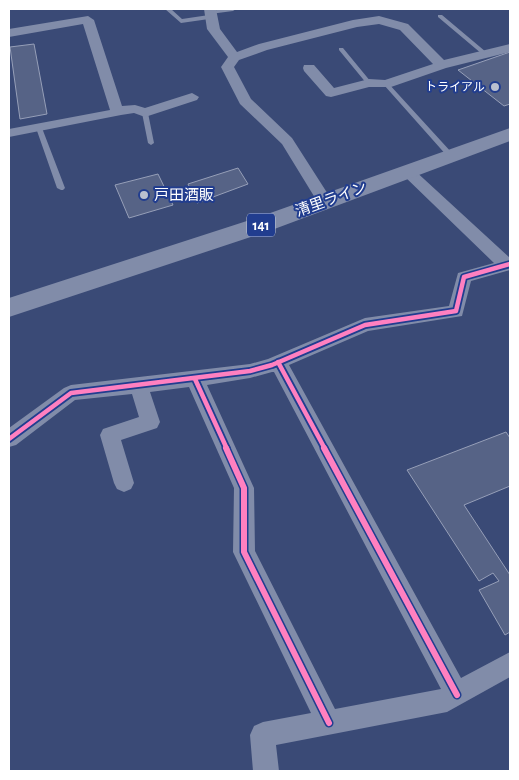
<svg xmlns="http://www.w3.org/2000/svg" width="519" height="780" font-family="'Alegreya Sans','Noto Sans JP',sans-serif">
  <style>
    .building { fill: #566386; stroke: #969fb8 }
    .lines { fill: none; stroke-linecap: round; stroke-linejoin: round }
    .service { fill: #818ca9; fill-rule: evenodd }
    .minor { fill: #818ca9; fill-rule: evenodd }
    .trunk { fill: #818ca9; fill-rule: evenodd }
    .cycleway-far1-casing { stroke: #213d8f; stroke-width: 8 }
    .cycleway-casing { stroke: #213d8f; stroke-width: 9 }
    .cycleway-far1 { stroke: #ff80c0; stroke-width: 4.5 }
    .cycleway { stroke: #ff80c0; stroke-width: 6 }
    .poi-dot { fill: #bac0cf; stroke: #213d8f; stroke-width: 2 }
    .labels { text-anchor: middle; stroke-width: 4; stroke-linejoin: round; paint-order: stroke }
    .far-poi-label { font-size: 12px; fill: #fff; stroke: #213d8f; text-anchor: end }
    .shield { fill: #213d8f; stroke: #bcc5dd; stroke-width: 1 }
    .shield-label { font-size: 14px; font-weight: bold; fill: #fff }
    .poi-label { font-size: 15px; fill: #fff; stroke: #213d8f; text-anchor: start }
    .street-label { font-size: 15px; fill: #fff; stroke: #213d8f }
  </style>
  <rect width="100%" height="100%" fill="#3a4a76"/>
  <path class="building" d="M34,44L47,114L20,119L10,47Z
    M510,52V104L504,106L458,70Z
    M238,168L248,184L197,203L188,184Z
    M158,174L173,205L129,218L115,185Z
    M506,432L510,438V486L464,505L510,575V632L505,635L479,590L499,581L493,573L479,581L407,470Z"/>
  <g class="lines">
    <path class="service" d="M165,9H171L182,19L209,15L212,17L209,19L181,23Z
      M222,9H236L233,11L210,14L207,12Z
      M438,15H442L486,52V54H482L438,17Z
      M339,48H343L371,82V84H367L339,50Z
      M384,83H388L452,153V157H448L384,85Z
      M145,111L148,113L154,143L151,145L148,143L142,113Z
      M39,126L42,128L65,188L63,190H61L57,188L36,128Z"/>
    <path class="minor" d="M204,9H216L220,29L237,52L259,44L353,20L379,16L408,24L444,60L510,44V52L446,68L391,87H369L331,97L326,96L304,71L303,68L304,65H314L334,88L369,79L385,80L433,64L400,30L379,24L357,27L267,50L239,60L234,67L251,99L292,138L333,202L330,206L325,207L320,206L282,144L240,104L221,67L228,57L207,29Z
      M88,16L94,20L122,106L135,105L145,108L192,93L199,97L197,100L145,117L134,113L121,115L9,137V129L110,110L83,24L9,37V29Z
      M407,166L412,168L510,258V270L471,281L462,316L368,331L289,365L461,678L510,652V677L447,712L276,745L279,771H253L250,735L254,726L263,722L311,713L233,552L234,488L189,387L150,392L160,422L157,428L121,440L134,483L131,489L124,492L117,489L114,483L100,435L103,429L139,417L132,394L75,400L16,445L9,447V428L64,388L71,385L250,364L268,359L365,318L449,306L458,273L494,263L402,174L400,171L402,168ZM272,372H274L441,689L335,709L255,551L254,488L207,385L250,378Z"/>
    <path class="trunk" d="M510,128V141L269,231L9,317V298L253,219Z"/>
    <defs>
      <path id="cycleway-far1" d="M278,362L325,449
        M195,379L227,449
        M9,439L71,393L250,371L272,365L365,325L456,311L464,277L510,264"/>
      <path id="cycleway" d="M226,448L244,488V552L329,723
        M324,448L457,695"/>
    </defs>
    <use href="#cycleway-far1" class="cycleway-far1-casing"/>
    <use href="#cycleway" class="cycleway-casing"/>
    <use href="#cycleway-far1" class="cycleway-far1"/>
    <use href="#cycleway" class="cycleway"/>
  </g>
  <g class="poi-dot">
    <circle cx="495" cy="87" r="5"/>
    <circle cx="144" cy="195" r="5"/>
  </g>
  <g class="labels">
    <g class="far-poi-label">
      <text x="485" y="91">トライアル</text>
    </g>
    <rect class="shield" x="247" y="213.5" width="28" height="23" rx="4"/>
    <g class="shield-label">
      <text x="261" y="230">141</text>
    </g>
    <g class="poi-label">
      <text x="154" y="200">戸田酒販</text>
    </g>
    <g class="street-label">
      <text transform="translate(331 199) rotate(-20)" y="5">清里ライン</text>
    </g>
  </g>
  <rect width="519" height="780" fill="none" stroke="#ffffff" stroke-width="20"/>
</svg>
